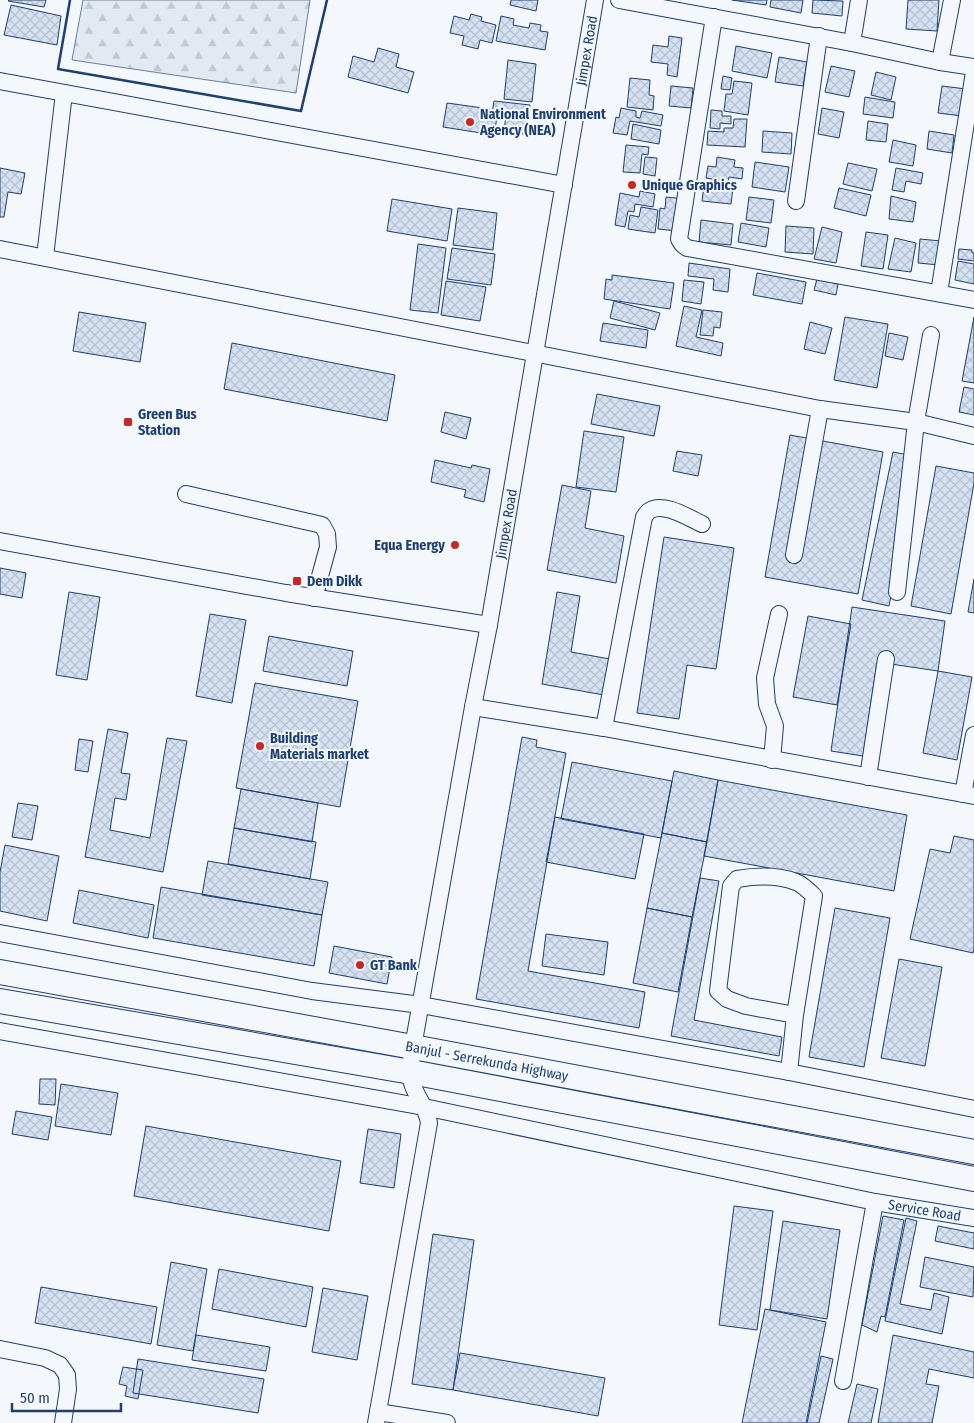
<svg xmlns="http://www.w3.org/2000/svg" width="974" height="1423" font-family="'Fira Sans Condensed',sans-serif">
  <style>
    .forest { fill: url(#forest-firs); stroke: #687fa3 }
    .building { fill: url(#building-cross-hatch); stroke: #1d3f73 }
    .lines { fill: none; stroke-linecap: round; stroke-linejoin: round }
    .minor-casing { stroke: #1d3f73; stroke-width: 18 }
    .highway-casing { stroke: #1d3f73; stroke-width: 26 }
    .minor { stroke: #f4f7fb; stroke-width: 16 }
    .highway { stroke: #f4f7fb; stroke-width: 24 }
    .wall { stroke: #1d3f73; stroke-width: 2.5 }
    .poi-dot { fill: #c62828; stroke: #f4f7fb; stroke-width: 2 }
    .labels { text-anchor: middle; stroke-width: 4; stroke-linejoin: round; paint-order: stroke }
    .street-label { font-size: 14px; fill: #1d3f73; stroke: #f4f7fb }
    .poi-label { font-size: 14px; font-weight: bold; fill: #1d3f73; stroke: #f4f7fb; text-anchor: start }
  </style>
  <defs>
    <pattern id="forest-firs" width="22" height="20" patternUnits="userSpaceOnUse" patternTransform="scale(1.25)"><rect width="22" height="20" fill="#e3e9f0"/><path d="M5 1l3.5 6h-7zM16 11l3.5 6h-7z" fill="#c2c9d1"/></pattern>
    <pattern id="building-cross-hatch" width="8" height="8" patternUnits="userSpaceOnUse" patternTransform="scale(1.25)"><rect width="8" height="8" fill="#d5e0f0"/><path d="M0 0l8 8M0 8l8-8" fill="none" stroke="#b6c1d1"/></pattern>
  </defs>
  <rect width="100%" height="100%" fill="#f4f7fb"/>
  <path class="forest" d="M83,0H310L296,93L72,60Z"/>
  <path class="building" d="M9,0H46L44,7L8,1Z
    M511,0H538L536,11L510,5Z
    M732,0H767L766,5Z
    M771,0H803L801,13L770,7Z
    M813,0L843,1L842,16L812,13Z
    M908,0H939L937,31L906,29Z
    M11,5L61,16L57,45L4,35Z
    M471,14L482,17L481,21L496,25L492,43L480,40L478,49L462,45L464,36L450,33L454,16L469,20Z
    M501,16L514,19L513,25L529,28L530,23L541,25L540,31L548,32L545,50L496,41Z
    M669,36L682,38L677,77L667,75L668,64L651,62L653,45L668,47Z
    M736,46L772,53L767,78L732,71Z
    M378,48L399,54L396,67L414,72L408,93L348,77L353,56L374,62Z
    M779,57L807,62L803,86L775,82Z
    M508,60L536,64L532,102L504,99Z
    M831,66L855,71L849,97L825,92Z
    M876,72L896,77L891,100L871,95Z
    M723,76L732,78L730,90L721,89Z
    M630,78L650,80L649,95L654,96L653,110L627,107Z
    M734,81L752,83L748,115L724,111L726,94H732Z
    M671,86L693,88L691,108L669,106Z
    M942,86L966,89L962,116L938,113Z
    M865,97L895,102L893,118L863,114Z
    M494,101L530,105L529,113H524L523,117H527L524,134L504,131L506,115L492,113Z
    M447,103L490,109L489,115L497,117L494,135L443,127Z
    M621,108L636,111V117L640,118L642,111L663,115L661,126L630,121L627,135L613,133L616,117L619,118Z
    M822,108L844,112L839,138L818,134Z
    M711,110L722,111V116H731V124L720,123V129L710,128Z
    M734,119H747L745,147L707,145L708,131L724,132V128H733Z
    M868,121L888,124L886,142L866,140Z
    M633,124L661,130L659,144L631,139Z
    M763,131L792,133L791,154L762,152Z
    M929,131L954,135L952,153L927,149Z
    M893,140L916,145L913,166L889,162Z
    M626,145L649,147L648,155L642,154L640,173L623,172Z
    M645,157L657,158L655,176L643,174Z
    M717,157L735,160L734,167L743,168L742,179L729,177L728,182L706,178L708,166L716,167Z
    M755,162L789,167L785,192L752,187Z
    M848,163L877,169L872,191L843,184Z
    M0,168L25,173L21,194L8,192L4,217H0Z
    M896,168L923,173L921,184L906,181L904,192L892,190Z
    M704,185L733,188L731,204L702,201Z
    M839,188L871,195L866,216L834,208Z
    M640,191L655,194L653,207L635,204L634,212L628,211L625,227L615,225L620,193L639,197Z
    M891,196L916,202L913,222L889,219Z
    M666,197L684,199L677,231L658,229L660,208L665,209Z
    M749,197L774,200L771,223L746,220Z
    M392,199L452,209L447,241L387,231Z
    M641,207L658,210L655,233L628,229L630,215L639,217Z
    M458,208L497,213L493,250L453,245Z
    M701,220L733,224L731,245L699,242Z
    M741,223L769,228L766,247L738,242Z
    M786,226L814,228L813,254L785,252Z
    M822,227L842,232L836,263L814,259Z
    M866,232L888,235L883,269L861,266Z
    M895,238L916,243L911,272L888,269Z
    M920,239L941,241L939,265L918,263Z
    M418,244L446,248L438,313L410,310Z
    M452,248L495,254L491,285L447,279Z
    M959,249L972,250V253H974V261L958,259Z
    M958,261L974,264V284L955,280Z
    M689,263L730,269L728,292L713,290L714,279L688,276Z
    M757,273L806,282L802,304L753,295Z
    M612,275L674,283L670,309L604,299L606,279L612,280Z
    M817,279L838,284L836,295L814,290Z
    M684,280L704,282L701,304L682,301Z
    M446,281L486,287L480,321L441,315Z
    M614,301L660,313L655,330L610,318Z
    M684,306L702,310L696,337L723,343L721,356L676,346Z
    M703,310L722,312L720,328L714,327L713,336L700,335Z
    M79,312L146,323L140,362L73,351Z
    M845,317L888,324L877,388L834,380Z
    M974,317V383L962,381Z
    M810,322L832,328L825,354L804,349Z
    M603,323L648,330L646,348L600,341Z
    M889,333L908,337L903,360L885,356Z
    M232,343L395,375L387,421L224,389Z
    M964,387L974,389V415L959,412Z
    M597,394L660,406L654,436L591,424Z
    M445,412L471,418L466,439L441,432Z
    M584,431L624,437L616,492L576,487Z
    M790,435L883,452L858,594L765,577Z
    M677,451L702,455L698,476L673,471Z
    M893,452L919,457L889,606L862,600Z
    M435,460L471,468L472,465L490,469L484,502L464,497L466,490L431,482Z
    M936,466L974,473V483L951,614L911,606Z
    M562,485L591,491L585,528L624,536L616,583L547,570Z
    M664,537L734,548L716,669L687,665L679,719L637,713Z
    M0,568L26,573L22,598L0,594Z
    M974,579V613L968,612Z
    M69,592L100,597L87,680L56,675Z
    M557,592L580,596L571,652L610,659L604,695L542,684Z
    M852,607L945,621L938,671L877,662L863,756L831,751Z
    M210,614L246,620L232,703L196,696Z
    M808,616L851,624L837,705L793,697Z
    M269,636L353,651L347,686L263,671Z
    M938,671L972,677L957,760L923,753Z
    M255,683L358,701L340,807L236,788Z
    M108,729L128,733L121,773L130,774L126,800L115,798L110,830L150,838L167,738L187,741L163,872L85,857Z
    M522,737L537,740L536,747L566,753L528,971L645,992L639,1028L476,999Z
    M79,739L93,741L88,772L75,770Z
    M572,762L672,781L661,838L561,819Z
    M674,771L718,780L707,842L662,833Z
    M718,780L907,815L894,891L704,856Z
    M241,789L318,803L312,842L234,828Z
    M18,803L38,806L32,840L12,837Z
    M555,817L644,834L635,879L546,862Z
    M234,828L316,842L310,879L228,864Z
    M662,833L707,842L692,917L647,908Z
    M954,836L974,840V948L973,953L910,939L930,849L950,853Z
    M5,845L59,856L47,921L0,911V872Z
    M208,861L328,882L322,915L202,895Z
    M700,878L719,881L694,1020L782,1037L779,1056L671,1036Z
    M161,887L322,915L314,966L153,938Z
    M79,890L154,905L148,938L73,923Z
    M647,908L692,917L678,992L633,983Z
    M835,908L890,918L864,1067L809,1057Z
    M546,934L608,942L604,975L542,966Z
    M334,946L392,957L387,984L329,973Z
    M899,959L942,967L925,1066L881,1058Z
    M40,1079H56L55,1105L39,1104Z
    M61,1084L118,1093L111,1135L55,1126Z
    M16,1111L52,1117L48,1140L12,1134Z
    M146,1126L341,1161L329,1231L134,1196Z
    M368,1129L401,1134L394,1188L360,1183Z
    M734,1206L773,1211L757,1330L719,1325Z
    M883,1216L904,1220L885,1317L881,1316L877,1332L862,1325Z
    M906,1218L917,1221L900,1304L931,1310L934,1293L949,1297L942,1334L885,1321Z
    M783,1221L840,1230L827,1319L770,1310Z
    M938,1226L974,1233V1249L935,1241Z
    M433,1234L474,1240L453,1390L412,1384Z
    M925,1257L974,1267L973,1297L920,1287Z
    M171,1262L207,1269L193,1351L157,1345Z
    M219,1269L313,1287L306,1327L212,1309Z
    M41,1287L157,1307L151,1344L35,1323Z
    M323,1288L368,1296L357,1360L312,1352Z
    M765,1309L826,1322L806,1423H742Z
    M196,1335L270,1347L266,1371L192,1360Z
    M893,1335L974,1352V1378L929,1369L926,1384L939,1386L932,1423H878Z
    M460,1353L605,1378L598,1416L453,1390Z
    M821,1356L833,1359L819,1423H807Z
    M138,1359L264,1379L258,1413L133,1393Z
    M123,1367L143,1370L138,1399L125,1396L127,1386L119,1384Z
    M857,1384L878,1389L871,1423H848Z"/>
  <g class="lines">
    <defs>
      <g id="minor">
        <path d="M619,0L852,43L940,62L974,67"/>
        <path d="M714,17L679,239L682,244L687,248L974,300"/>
        <path d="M852,43L859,0"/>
        <path d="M940,62L952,0"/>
        <path d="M0,81L564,185"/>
        <path d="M796,201L819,36"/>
        <path d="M0,249L820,409L916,422L974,436"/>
        <path d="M45,257L64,93"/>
        <path d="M939,293L974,72"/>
        <path d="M186,494L322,525L327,534L328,547L314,598"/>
        <path d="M0,541L286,593L489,625"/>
        <path d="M794,555L820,409"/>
        <path d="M897,592L916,422L931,335"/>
        <path d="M473,707L604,728L974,796"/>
        <path d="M604,728L644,517C646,515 647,512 649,511C663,501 689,518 702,524"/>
        <path d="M772,760L775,726L767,704L765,678L779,614"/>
        <path d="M868,777L886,659"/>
        <path d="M963,794L974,735"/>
        <path d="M0,933L312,991L421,1005L789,1072L974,1109"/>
        <path id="s1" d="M0,1031L424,1107L875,1202L974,1218"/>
        <path d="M789,1072L795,1015L814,896C809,891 802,884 796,882C778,875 755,876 737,879L731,886L718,991L727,999L746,1006L795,1015"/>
        <path d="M0,1349L45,1358L60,1365L67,1375L68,1389L63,1423"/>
        <path d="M843,1381L875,1202"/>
        <path d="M378,1412L447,1423"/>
        <path id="s2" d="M376,1423L429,1123C427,1108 416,1097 412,1083C408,1072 412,1058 413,1047L473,707L489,625L595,0"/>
      </g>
      <g id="highway">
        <path id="s3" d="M0,972L413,1047L974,1152"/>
        <path d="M0,1001L411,1072L974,1179"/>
      </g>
    </defs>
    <use href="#minor" class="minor-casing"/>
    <use href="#highway" class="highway-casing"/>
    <use href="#minor" class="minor"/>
    <use href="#highway" class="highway"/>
    <path class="wall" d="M70,0L58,69L301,111L327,0"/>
  </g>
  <g class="poi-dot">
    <circle cx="470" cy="122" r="5"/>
    <circle cx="632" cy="185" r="5"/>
    <rect x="123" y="417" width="10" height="10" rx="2.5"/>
    <circle cx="455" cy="545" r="5"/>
    <rect x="292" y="576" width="10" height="10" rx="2.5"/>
    <circle cx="260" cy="746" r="5"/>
    <circle cx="360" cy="965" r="5"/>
  </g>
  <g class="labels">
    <g class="street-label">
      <text dy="5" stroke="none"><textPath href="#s2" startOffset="1396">Jimpex Road</textPath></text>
      <text dy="5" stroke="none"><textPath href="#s2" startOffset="916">Jimpex Road</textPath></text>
      <text dy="5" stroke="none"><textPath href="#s3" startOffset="495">Banjul - Serrekunda Highway</textPath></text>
      <text dy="5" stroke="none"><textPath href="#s1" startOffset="942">Service Road</textPath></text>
    </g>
    <g class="poi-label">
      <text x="480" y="119">National Environment<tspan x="480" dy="16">Agency (NEA)</tspan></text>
      <text x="642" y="190">Unique Graphics</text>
      <text x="138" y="419">Green Bus<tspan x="138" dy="16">Station</tspan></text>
      <text x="445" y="550" text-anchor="end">Equa Energy</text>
      <text x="307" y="586">Dem Dikk</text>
      <text x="270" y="743">Building<tspan x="270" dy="16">Materials market</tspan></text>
      <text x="370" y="970">GT Bank</text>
    </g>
  </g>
  <path d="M12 1403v8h109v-8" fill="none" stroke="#1d3f73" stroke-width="2.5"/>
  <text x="20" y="1403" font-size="15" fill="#1d3f73" stroke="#f4f7fb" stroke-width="4" paint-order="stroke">50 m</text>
</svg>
